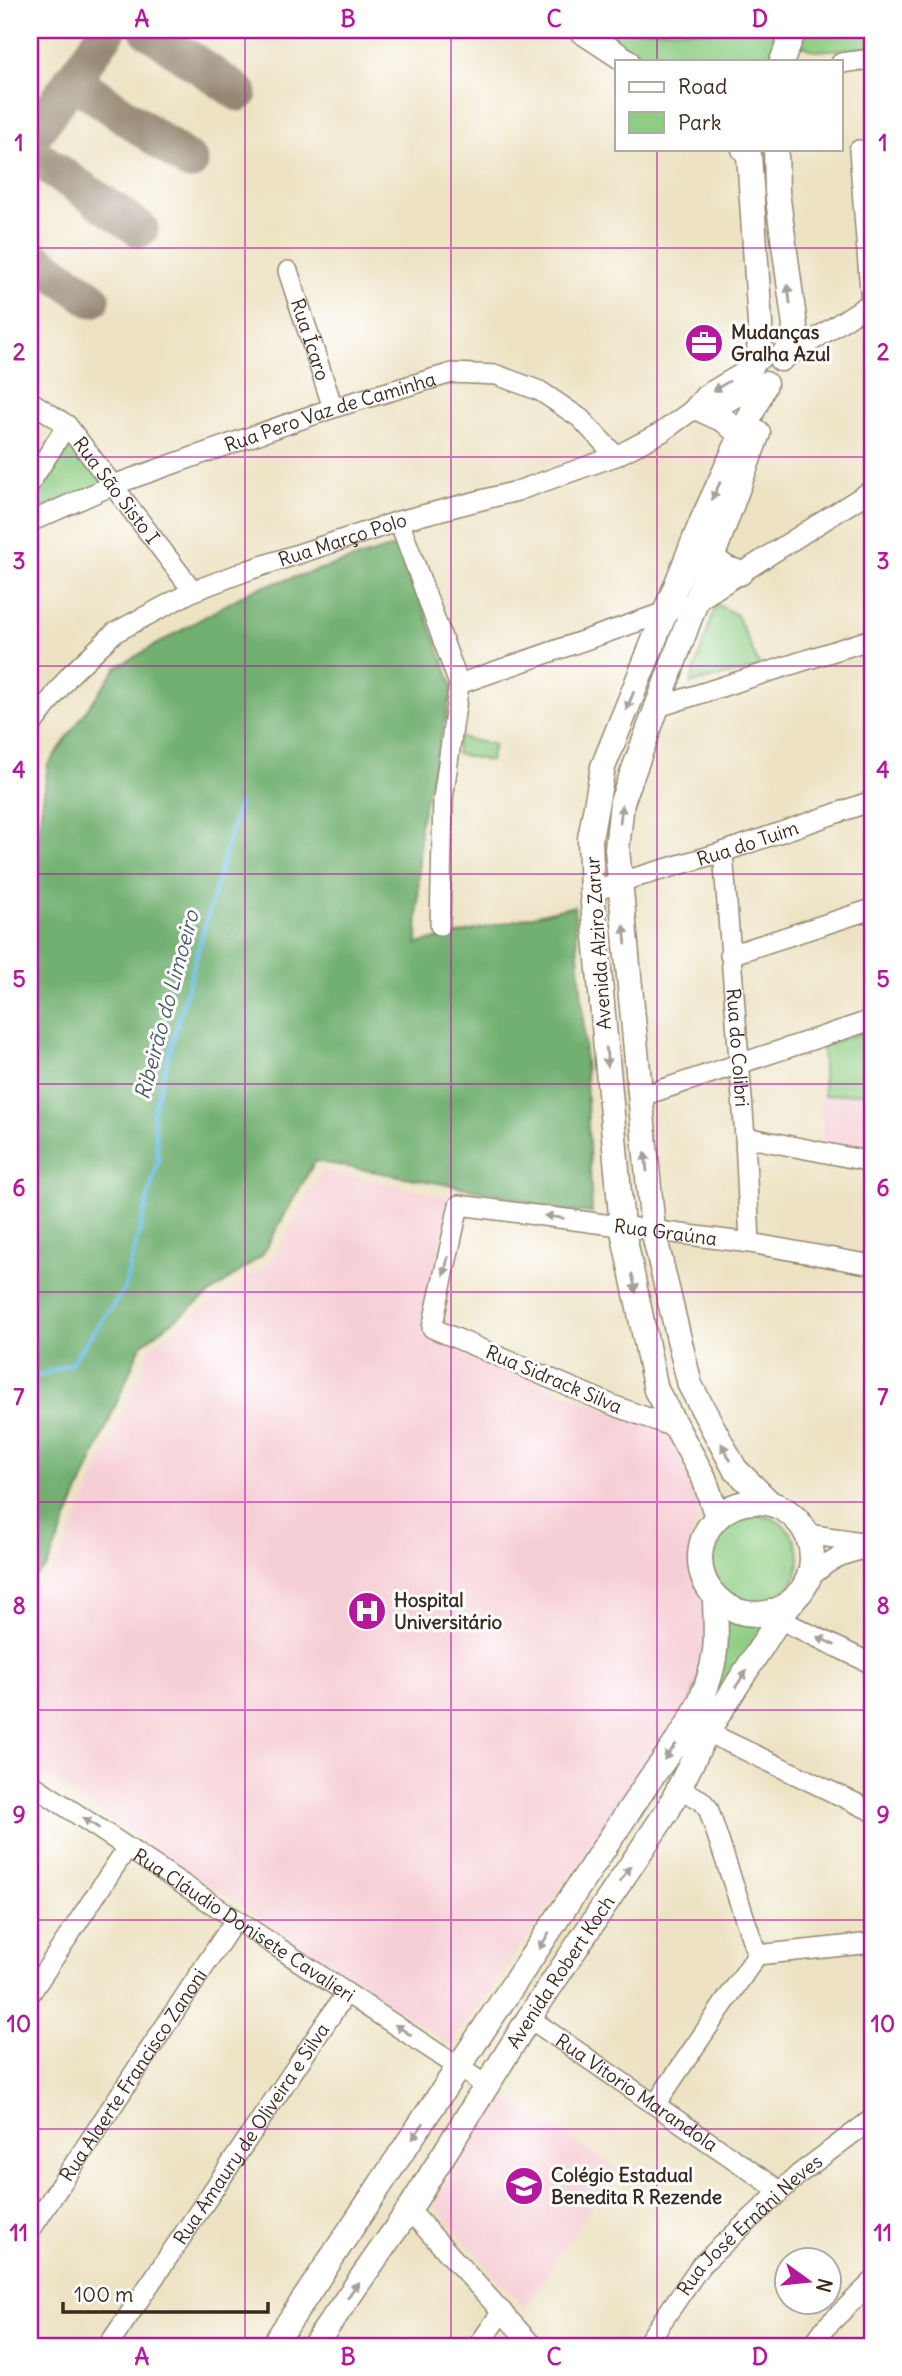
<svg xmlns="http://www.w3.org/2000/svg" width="902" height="2376" font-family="Delius,sans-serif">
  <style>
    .built { fill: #f6cfd6 }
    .green { fill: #8ecd83; stroke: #647c50; stroke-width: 2 }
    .forest { fill: #72b071; stroke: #566d48; stroke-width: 2 }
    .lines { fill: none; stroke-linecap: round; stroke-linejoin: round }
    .stream { stroke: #6abce5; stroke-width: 4.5 }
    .taxiway { stroke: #948671; stroke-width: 37 }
    .minor-casing { stroke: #948671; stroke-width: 22 }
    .major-casing { stroke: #948671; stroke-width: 27 }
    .minor { stroke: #fff; stroke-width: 19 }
    .major { stroke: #fff; stroke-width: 24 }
    .oneway { fill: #a79f9a }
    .grid { fill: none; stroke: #b5179e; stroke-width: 2; stroke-opacity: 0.55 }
    .labels { text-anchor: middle; stroke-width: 6; stroke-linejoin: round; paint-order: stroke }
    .poi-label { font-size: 19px; font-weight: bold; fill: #3b2a1e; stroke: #fff; text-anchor: start }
    .street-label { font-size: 19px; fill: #3b2a1e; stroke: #fff }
    .water-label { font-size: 21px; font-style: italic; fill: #4b5d64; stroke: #fff }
    .neatline { fill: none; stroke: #b5179e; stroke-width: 2.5 }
    .grid-label { font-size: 23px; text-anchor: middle; font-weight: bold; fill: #b5179e }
  </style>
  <rect width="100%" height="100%" fill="#fff"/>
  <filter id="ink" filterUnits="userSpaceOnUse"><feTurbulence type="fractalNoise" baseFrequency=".0143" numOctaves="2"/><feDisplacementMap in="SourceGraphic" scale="14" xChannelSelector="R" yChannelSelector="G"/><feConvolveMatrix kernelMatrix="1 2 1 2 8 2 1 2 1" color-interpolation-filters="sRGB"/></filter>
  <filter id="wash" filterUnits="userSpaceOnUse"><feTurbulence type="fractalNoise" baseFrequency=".00686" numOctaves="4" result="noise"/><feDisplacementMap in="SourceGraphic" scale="28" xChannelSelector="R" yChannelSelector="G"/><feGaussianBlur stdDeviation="1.57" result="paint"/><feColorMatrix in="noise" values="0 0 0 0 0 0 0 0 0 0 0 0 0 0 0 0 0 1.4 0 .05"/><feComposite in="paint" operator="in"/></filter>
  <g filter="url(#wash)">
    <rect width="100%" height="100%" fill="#ede3c4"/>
    <path class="built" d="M872,1093V1156L822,1146L821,1097Z
      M323,1170L449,1197L423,1335L675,1438L685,1472L693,1481L697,1494V1513L689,1551L693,1570L703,1598L705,1668L695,1694L643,1772L451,2045L30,1766V1591L54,1572L152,1346L271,1261Z
      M502,2095L617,2168L524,2309L432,2203Z"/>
    <path class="green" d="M599,30H782L769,61H649L603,35Z
      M803,30H872V39L866,47L861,48L814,51L801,45L800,40Z
      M70,441L108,482L30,512V505Z
      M716,604L737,615L760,667L690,684Z
      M458,737L494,745L490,761L456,754Z
      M872,1029V1092L824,1096L822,1046Z
      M711 1559a44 44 0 1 1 88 0a44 44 0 1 1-88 0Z
      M722,1616L752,1624L768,1621L673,1776L665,1771Z"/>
    <path class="forest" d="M400,545L453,687L420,823L417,944L574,906L583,1013L592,1213L551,1210L505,1195L315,1161L262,1255L141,1345L47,1567L30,1581V885L48,765L117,667L252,590Z"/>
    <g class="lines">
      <path class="stream" d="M30,1380L71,1363L124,1290L158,1160L153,1112L239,803"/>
      <path class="taxiway" d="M148,30L239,93
        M72,79L190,162
        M30,139L108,30
        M30,153L140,229
        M30,256L92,299"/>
    </g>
  </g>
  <g filter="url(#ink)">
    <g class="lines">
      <defs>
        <g id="minor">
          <path d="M841,63L872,59"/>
          <path d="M859,150L871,303"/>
          <path id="s1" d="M288,271L333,408"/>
          <path d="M783,360L872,302"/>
          <path id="s2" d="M30,401L67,425L193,591"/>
          <path d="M696,411C719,411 742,394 760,382"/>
          <path d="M30,483L67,425"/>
          <path d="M399,521L459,684L443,799L440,925"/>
          <path id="s3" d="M30,522L113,485L333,408L452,373L497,375L540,391L580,418L616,456"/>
          <path d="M459,684L697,601L872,490"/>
          <path d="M655,708L872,639"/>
          <path id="s4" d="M30,727L70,675L114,633L193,591L249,570L399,521L517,491L616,456L662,432L691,411L705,395L754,366"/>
          <path id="s5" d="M723,852L745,1137L750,1243"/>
          <path id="s6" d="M592,892L620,882L723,852L872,801"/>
          <path d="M730,955L872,909"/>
          <path d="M639,1097L872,1020"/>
          <path d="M745,1137L872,1162"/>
          <path id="s7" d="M676,1428L615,1406L432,1328L459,1205L750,1243L872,1265"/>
          <path d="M807,1534L868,1543"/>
          <path d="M807,1581C829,1558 842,1554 872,1547"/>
          <path d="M779,1619L872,1664"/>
          <path d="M707,1732L872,1811"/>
          <path id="s8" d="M30,1783L487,2086"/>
          <path d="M679,1789L701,1800L708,1808L757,1955"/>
          <path d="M757,1955L872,1943"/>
          <path d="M30,1994L127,1848"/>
          <path id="s9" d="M529,2018L780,2191"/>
          <path d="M655,2105L757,1955"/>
          <path d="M409,2210L533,2346"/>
          <path id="s10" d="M30,2231L235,1920"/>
          <path id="s11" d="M108,2346L346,1993"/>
          <path d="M478,2346L502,2311"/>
          <path id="s12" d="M645,2346L701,2265L799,2174L872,2119"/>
          <path d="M812,2346L825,2328L872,2282"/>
        </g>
        <g id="major">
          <path d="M580,30L627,61"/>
          <path d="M782,61L794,30"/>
          <path d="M744,149L749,154L760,324L759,357"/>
          <path d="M776,149L777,192L795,326L793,340L781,359"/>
          <path d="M704,411L724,420L741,435"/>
          <path d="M758,433L622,802L617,849L653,1230L690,1385L735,1469L770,1503"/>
          <path d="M713,559L727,569L740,573"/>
          <circle cx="756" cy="1558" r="56"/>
          <path d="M717,1517L704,1478L656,1390L622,1226L592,892L590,839L603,767L702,521L765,384"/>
          <path d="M273,2346L650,1779C679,1740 709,1701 715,1651C717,1633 715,1615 715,1597"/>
          <path id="s13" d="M314,2346L409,2210L529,2018L668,1810L707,1732L779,1619L798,1594"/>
        </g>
      </defs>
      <use href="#minor" class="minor-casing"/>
      <use href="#major" class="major-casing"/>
      <use href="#minor" class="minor"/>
      <use href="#major" class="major"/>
    </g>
    <defs><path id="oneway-solid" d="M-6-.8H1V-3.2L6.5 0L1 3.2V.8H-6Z" transform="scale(1.75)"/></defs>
    <g class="oneway">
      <use href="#oneway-solid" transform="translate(789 294) rotate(-97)"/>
      <use href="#oneway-solid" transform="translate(721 386) rotate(149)"/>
      <use href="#oneway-solid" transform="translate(716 491) rotate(115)"/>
      <use href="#oneway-solid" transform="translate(630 701) rotate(112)"/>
      <use href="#oneway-solid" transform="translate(621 814) rotate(-84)"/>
      <use href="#oneway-solid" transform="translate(625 935) rotate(-95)"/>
      <use href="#oneway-solid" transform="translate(607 1057) rotate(85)"/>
      <use href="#oneway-solid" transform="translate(646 1162) rotate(-96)"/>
      <use href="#oneway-solid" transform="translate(554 1217) rotate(-173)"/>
      <use href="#oneway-solid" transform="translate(446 1266) rotate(103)"/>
      <use href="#oneway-solid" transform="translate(634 1283) rotate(78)"/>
      <use href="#oneway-solid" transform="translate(726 1452) rotate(-118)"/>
      <use href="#oneway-solid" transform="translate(826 1641) rotate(-154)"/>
      <use href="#oneway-solid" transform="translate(741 1679) rotate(-57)"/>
      <use href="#oneway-solid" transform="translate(670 1752) rotate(127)"/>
      <use href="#oneway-solid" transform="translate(91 1823) rotate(-146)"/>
      <use href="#oneway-solid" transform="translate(625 1874) rotate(-56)"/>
      <use href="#oneway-solid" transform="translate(544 1941) rotate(123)"/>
      <use href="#oneway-solid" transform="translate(403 2030) rotate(-147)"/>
      <use href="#oneway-solid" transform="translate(418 2131) rotate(124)"/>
      <use href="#oneway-solid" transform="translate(353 2290) rotate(-55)"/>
    </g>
  </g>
  <path class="grid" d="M245,30V2346M451,30V2346M657,30V61M657,149V2346M30,248H872M30,457H872M30,666H872M30,874H872M30,1084H872M30,1292H872M30,1502H872M30,1710H872M30,1920H872M30,2129H872"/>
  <defs>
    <symbol id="office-disc" viewBox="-11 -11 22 22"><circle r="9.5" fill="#b5179e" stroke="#fff"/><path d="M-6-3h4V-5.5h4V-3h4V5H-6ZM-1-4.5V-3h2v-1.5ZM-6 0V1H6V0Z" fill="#fff"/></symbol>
    <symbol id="hospital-disc" viewBox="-11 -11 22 22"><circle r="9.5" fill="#b5179e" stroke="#fff"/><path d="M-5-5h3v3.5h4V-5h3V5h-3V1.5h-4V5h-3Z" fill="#fff"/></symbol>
    <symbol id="school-disc" viewBox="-11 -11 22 22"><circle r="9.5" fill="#b5179e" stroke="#fff"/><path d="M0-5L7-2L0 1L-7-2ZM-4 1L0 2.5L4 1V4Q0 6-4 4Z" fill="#fff"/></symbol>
  </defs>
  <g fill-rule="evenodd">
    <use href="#office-disc" x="682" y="321" width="44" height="44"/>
    <use href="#hospital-disc" x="345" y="1589" width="44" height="44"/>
    <use href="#school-disc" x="502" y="2164" width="44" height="44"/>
  </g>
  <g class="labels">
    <g class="poi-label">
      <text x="731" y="339">Mudanças<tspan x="731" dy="22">Gralha Azul</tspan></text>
      <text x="394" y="1607">Hospital<tspan x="394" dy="22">Universitário</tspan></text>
      <text x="551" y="2182">Colégio Estadual<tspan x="551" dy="22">Benedita R Rezende</tspan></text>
    </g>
    <g class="street-label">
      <text dy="7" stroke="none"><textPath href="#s1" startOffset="72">Rua Ícaro</textPath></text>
      <text dy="7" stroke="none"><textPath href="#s3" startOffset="320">Rua Pero Vaz de Caminha</textPath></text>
      <text dy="7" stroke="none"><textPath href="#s2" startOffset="126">Rua São Sisto I</textPath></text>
      <text dy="7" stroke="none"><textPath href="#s4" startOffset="374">Rua Março Polo</textPath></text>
      <text dy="7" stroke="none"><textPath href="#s6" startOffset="163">Rua do Tuim</textPath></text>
      <text transform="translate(598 943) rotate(-94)" y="7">Avenida Alziro Zarur</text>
      <text dy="7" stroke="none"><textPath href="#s5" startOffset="196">Rua do Colibri</textPath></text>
      <text dy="7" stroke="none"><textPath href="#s7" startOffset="598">Rua Graúna</textPath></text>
      <text transform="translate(554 1379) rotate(23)" y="7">Rua Sidrack Silva</text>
      <text dy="7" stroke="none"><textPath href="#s8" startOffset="257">Rua Cláudio Donisete Cavalieri</textPath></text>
      <text dy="7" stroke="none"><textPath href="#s13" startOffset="448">Avenida Robert Koch</textPath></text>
      <text dy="7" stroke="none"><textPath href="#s10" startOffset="187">Rua Alaerte Francisco Zanoni</textPath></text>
      <text dy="7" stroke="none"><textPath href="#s9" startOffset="131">Rua Vitorio Marandola</textPath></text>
      <text dy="7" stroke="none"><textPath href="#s11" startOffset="256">Rua Amaury de Oliveira e Silva</textPath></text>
      <text dy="7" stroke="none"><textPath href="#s12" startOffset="161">Rua José Ernâni Neves</textPath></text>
    </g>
    <g class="water-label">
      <text transform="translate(167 1005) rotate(-75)" y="7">Ribeirão do Limoeiro</text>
    </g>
  </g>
  <rect width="902" height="2376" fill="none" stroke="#fff" stroke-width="77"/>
  <rect x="615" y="60" width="228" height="91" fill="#ffffff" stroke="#b1aaa5" stroke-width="2"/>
  <rect x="629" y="82" width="35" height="10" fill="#ffffff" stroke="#b1aaa5" stroke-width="2"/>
  <text x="678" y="94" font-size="21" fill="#3b2a1e">Road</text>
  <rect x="629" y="112" width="35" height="21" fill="#8ecd83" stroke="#b1aaa5" stroke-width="2"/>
  <text x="678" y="130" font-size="21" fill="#3b2a1e">Park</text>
  <g transform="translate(808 2281) rotate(105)"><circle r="33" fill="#ffffff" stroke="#b1aaa5" stroke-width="2"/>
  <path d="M0-5L12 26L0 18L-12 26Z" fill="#b5179e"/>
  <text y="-10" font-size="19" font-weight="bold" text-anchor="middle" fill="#3b2a1e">N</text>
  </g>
  <path d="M63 2302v10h205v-10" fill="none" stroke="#3b2a1e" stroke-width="3.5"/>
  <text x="74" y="2302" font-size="21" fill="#3b2a1e" stroke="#ffffff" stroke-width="5" paint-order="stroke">100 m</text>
  <rect x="38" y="38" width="826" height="2300" class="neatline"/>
  <g class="grid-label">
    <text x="142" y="27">A</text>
    <text x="348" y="27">B</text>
    <text x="554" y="27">C</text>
    <text x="760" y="27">D</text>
    <text x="19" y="151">1</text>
    <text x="883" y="151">1</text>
    <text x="19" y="360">2</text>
    <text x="883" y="360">2</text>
    <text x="19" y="569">3</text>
    <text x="883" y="569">3</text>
    <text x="19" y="778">4</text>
    <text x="883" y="778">4</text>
    <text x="19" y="987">5</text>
    <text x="883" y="987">5</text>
    <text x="19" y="1196">6</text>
    <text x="883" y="1196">6</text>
    <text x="19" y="1405">7</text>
    <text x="883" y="1405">7</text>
    <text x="19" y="1614">8</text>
    <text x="883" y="1614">8</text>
    <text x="19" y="1823">9</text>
    <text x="883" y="1823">9</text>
    <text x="19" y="2032">10</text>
    <text x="883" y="2032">10</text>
    <text x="19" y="2241">11</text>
    <text x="883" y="2241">11</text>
    <text x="142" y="2365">A</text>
    <text x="348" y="2365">B</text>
    <text x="554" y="2365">C</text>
    <text x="760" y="2365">D</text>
  </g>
</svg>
